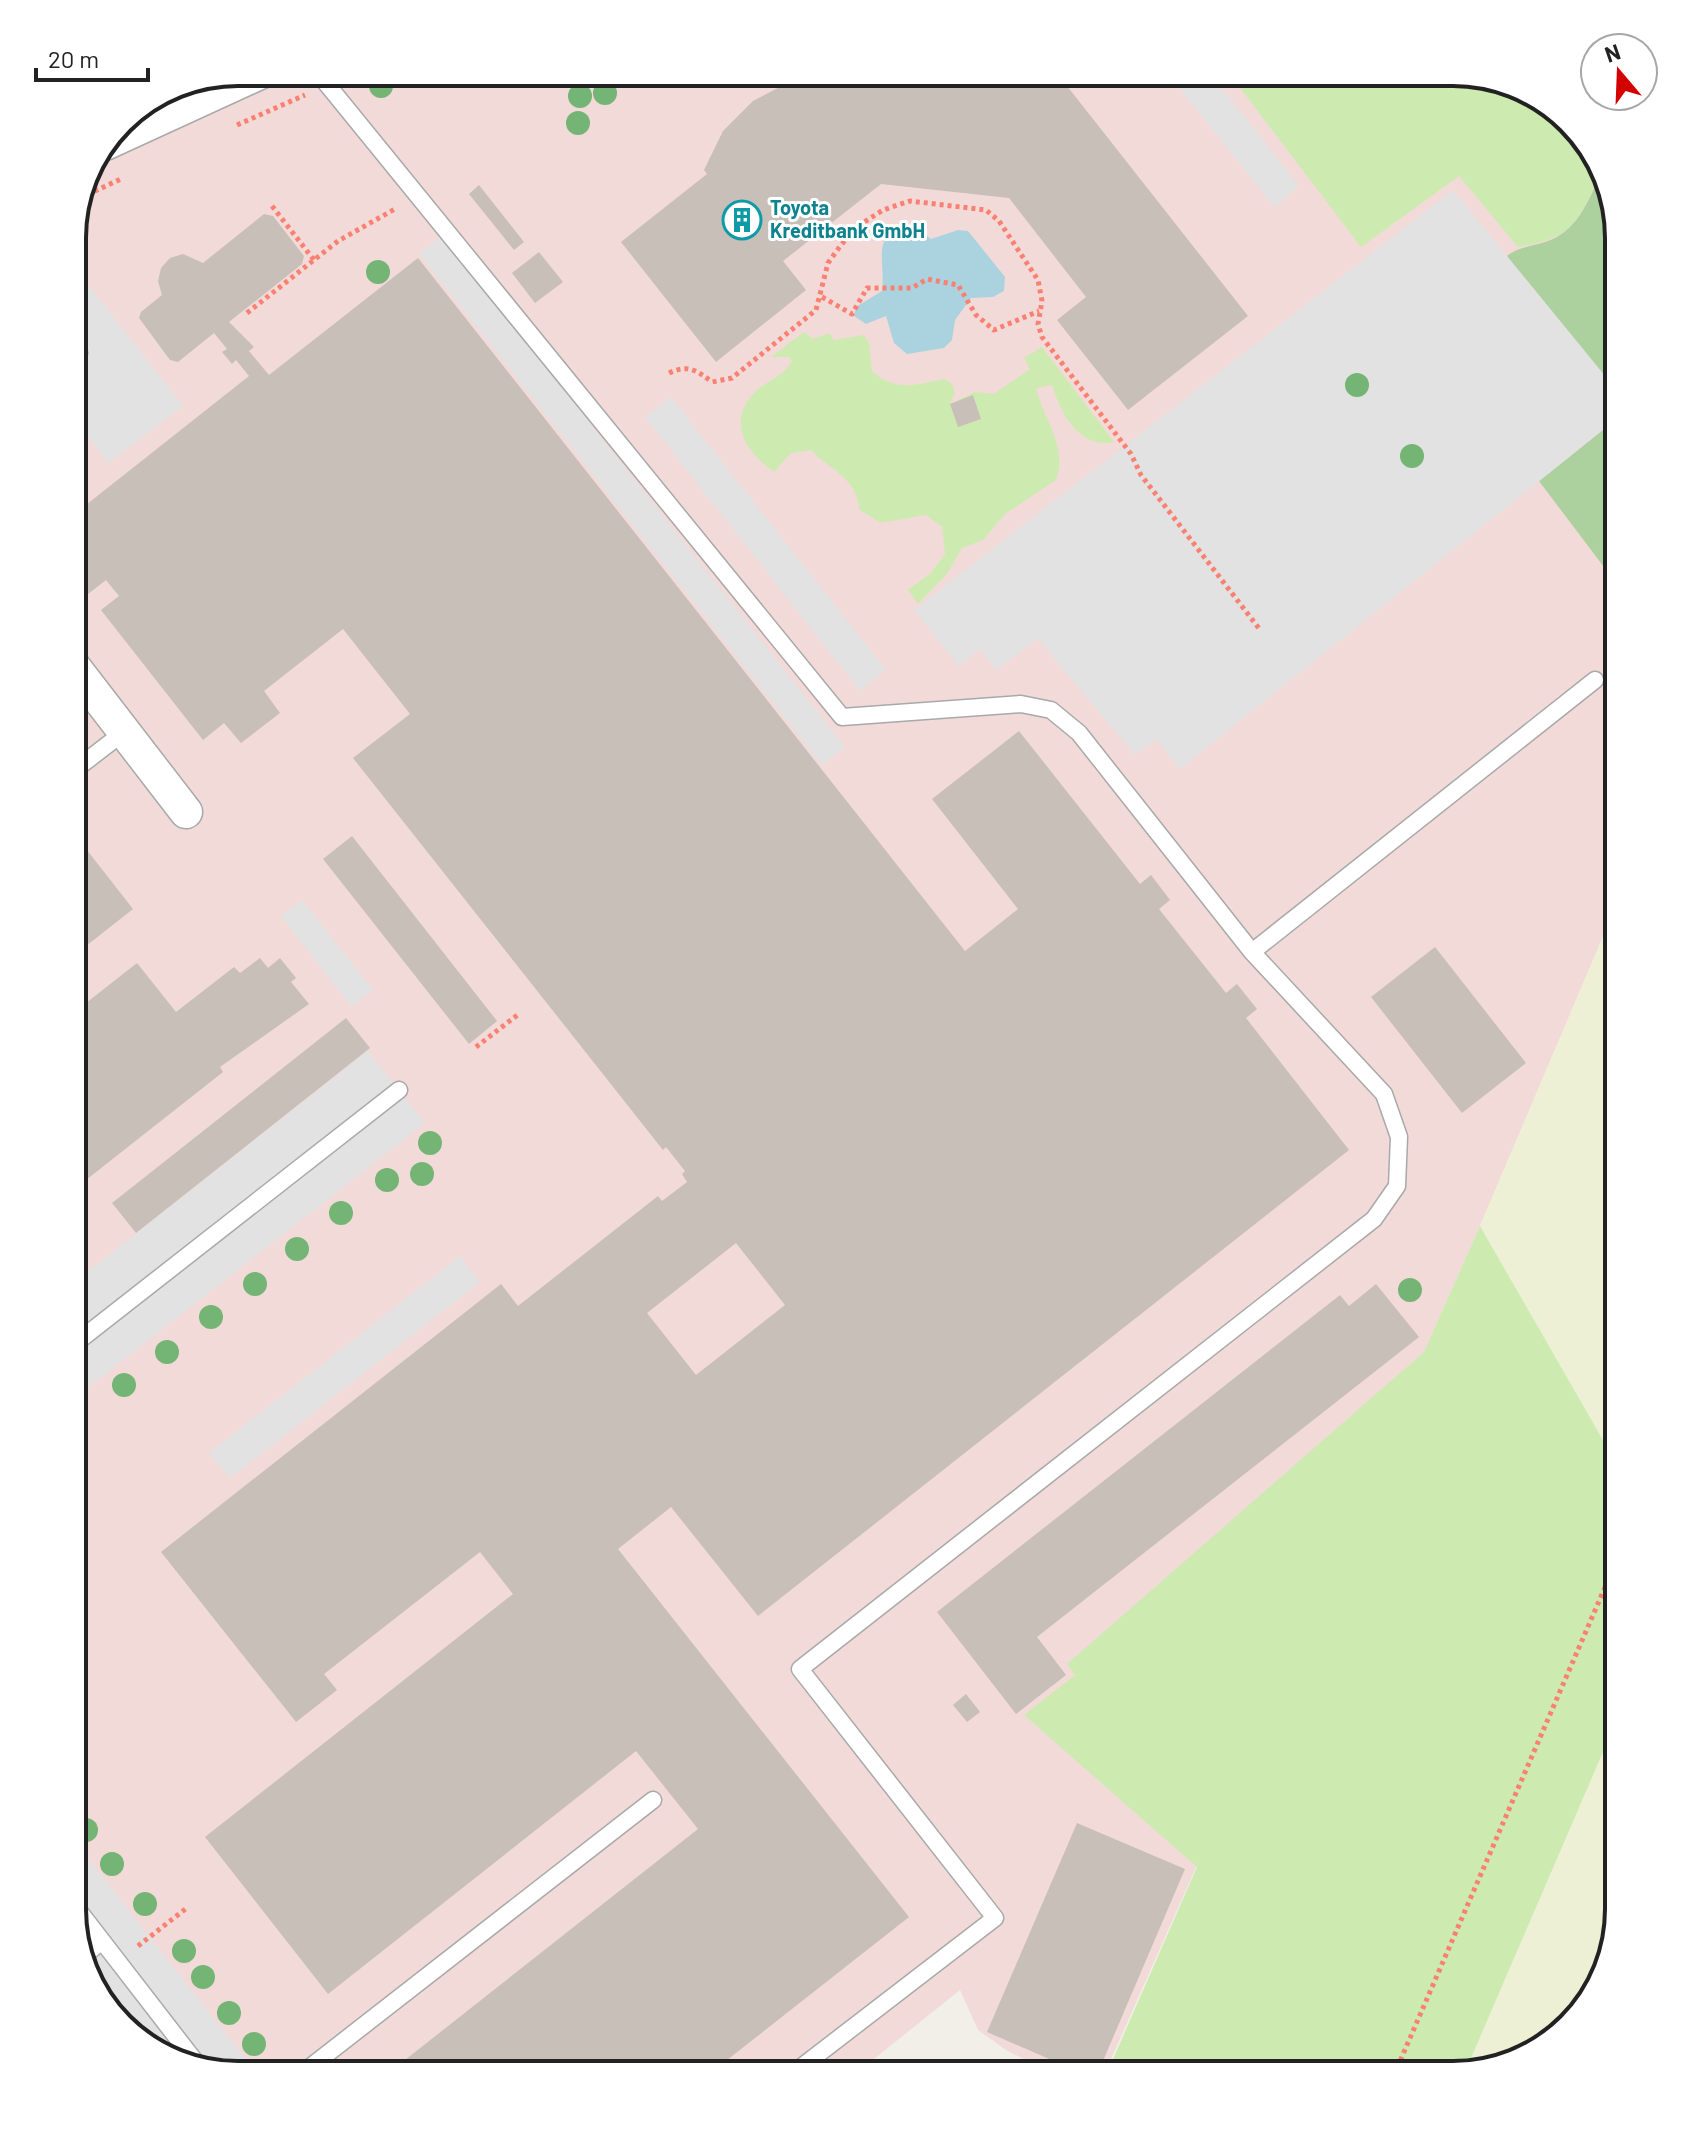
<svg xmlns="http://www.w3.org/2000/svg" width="1691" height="2147" font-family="Barlow,sans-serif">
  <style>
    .commercial { fill: #f2dad9 }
    .farmland { fill: #eef0d5 }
    .grass { fill: #cdebb0 }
    .forest { fill: #add19e }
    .parking { fill: #e2e2e2 }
    .water { fill: #aad3df }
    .building { fill: #c7bfb8; fill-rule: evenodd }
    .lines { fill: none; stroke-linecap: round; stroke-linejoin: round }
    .lane-casing { stroke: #a9a9a9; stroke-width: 19 }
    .street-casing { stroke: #a9a9a9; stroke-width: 35 }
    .path { stroke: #fa8072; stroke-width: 5; stroke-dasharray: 4 4; stroke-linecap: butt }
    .lane { stroke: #fff; stroke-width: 16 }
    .street { stroke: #fff; stroke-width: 32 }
    .tree { fill: #74b475 }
    .labels { text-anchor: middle; stroke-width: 6; stroke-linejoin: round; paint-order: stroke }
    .culture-label { font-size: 20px; font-weight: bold; fill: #0d838f; stroke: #fff; text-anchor: start }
    .rim { fill: none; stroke: #222; stroke-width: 4 }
  </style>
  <rect width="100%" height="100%" fill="#f2efe9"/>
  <path class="commercial" d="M238,72H1463L1536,94L1591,146L1619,238V899L1480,1226L1104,2075H1055L1006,2050L978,2030L960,1990L854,2075H237L155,2053L100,2001L72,1909V227L89,165L128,113L175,84Z"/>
  <path class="farmland" d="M1619,899V1468L1480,1226Z
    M1619,1715V1910L1597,1992L1545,2047L1465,2072Z"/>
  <path class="grass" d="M1228,72H1464L1536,94L1591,146L1600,176C1576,224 1574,237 1518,247L1459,176L1361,247Z
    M804,332L813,339L829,333L834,340L864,335L869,343L872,371C896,393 917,384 945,379L952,384L955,393L950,404L975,392L994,394L1030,369L1024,358L1042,347L1114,442C1078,449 1061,413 1052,385L1036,388C1044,420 1068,447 1056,480L1005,514L983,540L962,548L947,574L918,604L908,590L931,573L945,554L942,527L926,515L880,523L859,509C858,479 830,470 811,450L791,453L774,472C747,453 726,423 754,393C766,380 783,378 792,361L789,357H771Z
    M1480,1226L1619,1468V1715L1465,2072L1454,2075H1106L1197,1867L1024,1715L1075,1675L1067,1664L1424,1352Z"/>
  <path class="forest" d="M1600,176L1619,238V393L1505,257C1519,247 1529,247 1545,242C1577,232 1587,203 1600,176Z
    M1619,417V587L1539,481Z"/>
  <path class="parking" d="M1167,72H1209L1299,186L1274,207Z
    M1453,190L1619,393V417L1180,769L1156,739L1135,755L1038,639L996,670L980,649L959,666L914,610Z
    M442,236L845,747L822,765L419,254Z
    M72,264L183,406L108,463L72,416Z
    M671,397L886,670L860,691L645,417Z
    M72,458L88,478L72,490Z
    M302,900L373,990L352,1007L281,916Z
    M368,1051L425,1123L72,1400V1284Z
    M460,1256L480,1282L230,1478L209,1453Z
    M72,1838L258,2075H237L155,2053L100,2001L72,1909Z"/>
  <path class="water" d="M902,224L919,230L931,239L958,230L968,231L1005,277L1004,291L993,297L971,298L955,320L952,340L944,348L907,354L894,343L886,316L866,324L854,316L856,307L882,291C886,265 871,238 902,224Z"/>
  <path class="building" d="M836,72H1056L1248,316L1128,410L1057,320L1086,297L1009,198L881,184L783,261L806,290L716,362L621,242L707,174L704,170L723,131L753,101L793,80L824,74L827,79Z
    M479,185L524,242L514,250L469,194Z
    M264,214L273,216L304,256L302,264L229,322L254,347L249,351L269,375L418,258L965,951L1018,909L932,799L1019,731L1140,884L1151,875L1170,900L1159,909L1226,993L1237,984L1257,1009L1246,1018L1349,1150L758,1616L671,1507L618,1549L909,1917L708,2075H386L698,1829L636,1751L328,1994L205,1837L513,1594L480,1552L324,1674L337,1690L296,1722L161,1552L501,1284L518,1306L658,1196L662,1201L687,1182L682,1174L685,1171L666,1147L663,1150L353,758L410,714L343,629L264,691L280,713L241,743L224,723L203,740L101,610L119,596L106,580L88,594L72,575V516L249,376L236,360L232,364L222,352L227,349L214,333L178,362L170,360L139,318L141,312L162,295L158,281L161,268L170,258L183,254L203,263ZM736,1243L785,1305L696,1375L647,1313Z
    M539,252L563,282L535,303L512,273Z
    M973,395L981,419L958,427L950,404Z
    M72,831L133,909L72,957Z
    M352,836L497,1021L469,1044L323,859Z
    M1435,947L1526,1063L1462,1113L1371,997Z
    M260,958L268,968L280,958L296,978L291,982L309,1004L220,1067L223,1072L72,1191V1014L137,963L176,1012L234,967L240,973Z
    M346,1018L370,1048L136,1233L112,1203Z
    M1376,1284L1419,1337L1037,1637L1066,1675L1016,1714L937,1612L1340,1295L1349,1306Z
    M966,1694L980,1712L967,1722L953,1705Z
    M1077,1823L1185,1869L1097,2075H1086L987,2032Z"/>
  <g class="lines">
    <defs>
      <path id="lane" d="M317,72L842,717L1021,704L1051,710L1079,733L1252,952L1384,1094L1399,1137L1397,1186L1374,1219L800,1669L995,1918L791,2075
        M72,359L79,353
        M72,772L124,732
        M1252,952L1595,680
        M72,1346L399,1090
        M72,1902L198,2065
        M86,1954L102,1941
        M310,2075L309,2068L653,1800"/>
      <path id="street" d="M105,144L262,72
        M72,664L186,812"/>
    </defs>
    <use href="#lane" class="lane-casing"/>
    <use href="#street" class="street-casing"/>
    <path class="path" d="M237,125L305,95
      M80,198L123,178
      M272,206L314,260
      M822,297L852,314L867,288H912L927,279L958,285L976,315L994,330L1039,311
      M247,313L338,241L395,209
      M669,373C688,364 696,370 712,382L732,378L816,310L828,263L841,245L858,226L883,210L910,201L986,210L999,221L1038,280L1042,301L1038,324L1042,337L1131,454L1141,475L1261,631
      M476,1047L520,1013
      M138,1946L188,1907
      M1394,2075L1619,1555"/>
    <use href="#lane" class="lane"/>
    <use href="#street" class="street"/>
  </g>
  <g class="tree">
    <circle cx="381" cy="86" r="12"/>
    <circle cx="605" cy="93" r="12"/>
    <circle cx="580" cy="96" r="12"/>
    <circle cx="578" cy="123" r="12"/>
    <circle cx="378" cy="272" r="12"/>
    <circle cx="1357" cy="385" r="12"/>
    <circle cx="1412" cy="456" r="12"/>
    <circle cx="430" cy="1143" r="12"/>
    <circle cx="422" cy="1174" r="12"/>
    <circle cx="387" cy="1180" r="12"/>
    <circle cx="341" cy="1213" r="12"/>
    <circle cx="297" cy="1249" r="12"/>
    <circle cx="255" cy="1284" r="12"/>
    <circle cx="1410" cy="1290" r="12"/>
    <circle cx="211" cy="1317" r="12"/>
    <circle cx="167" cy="1352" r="12"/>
    <circle cx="124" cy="1385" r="12"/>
    <circle cx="86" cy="1830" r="12"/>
    <circle cx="112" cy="1864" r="12"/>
    <circle cx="145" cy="1904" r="12"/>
    <circle cx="184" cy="1951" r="12"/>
    <circle cx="203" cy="1977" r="12"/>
    <circle cx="229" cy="2013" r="12"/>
    <circle cx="254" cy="2044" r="12"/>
  </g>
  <defs>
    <symbol id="building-ring" viewBox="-11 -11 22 22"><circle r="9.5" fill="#fff" stroke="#0f9aa8" stroke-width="1.5"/><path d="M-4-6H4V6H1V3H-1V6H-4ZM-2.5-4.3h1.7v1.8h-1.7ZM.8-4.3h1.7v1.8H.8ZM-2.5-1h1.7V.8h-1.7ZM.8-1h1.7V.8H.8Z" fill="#0f9aa8"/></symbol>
  </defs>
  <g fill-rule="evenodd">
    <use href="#building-ring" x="720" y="198" width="44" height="44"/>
  </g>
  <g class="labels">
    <g class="culture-label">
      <text x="770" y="215">Toyota<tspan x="770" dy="23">Kreditbank GmbH</tspan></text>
    </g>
  </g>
  <path d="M0 0H1691V2147H0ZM238 86H1453A152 152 0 0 1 1605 238V1909A152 152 0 0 1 1453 2061H238A152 152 0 0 1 86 1909V238A152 152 0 0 1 238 86Z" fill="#fff" fill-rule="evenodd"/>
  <path class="rim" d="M238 86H1453A152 152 0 0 1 1605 238V1909A152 152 0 0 1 1453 2061H238A152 152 0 0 1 86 1909V238A152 152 0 0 1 238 86Z"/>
  <g transform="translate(1619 72) rotate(341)"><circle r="38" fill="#ffffff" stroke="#a7a7a7" stroke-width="2"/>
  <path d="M0-6L14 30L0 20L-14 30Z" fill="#d40000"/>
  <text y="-12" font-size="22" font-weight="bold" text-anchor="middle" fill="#222222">N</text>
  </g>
  <path d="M36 68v12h112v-12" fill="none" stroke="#222222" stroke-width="4"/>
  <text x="48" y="68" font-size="24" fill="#222222" stroke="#ffffff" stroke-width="6" paint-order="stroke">20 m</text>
</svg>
